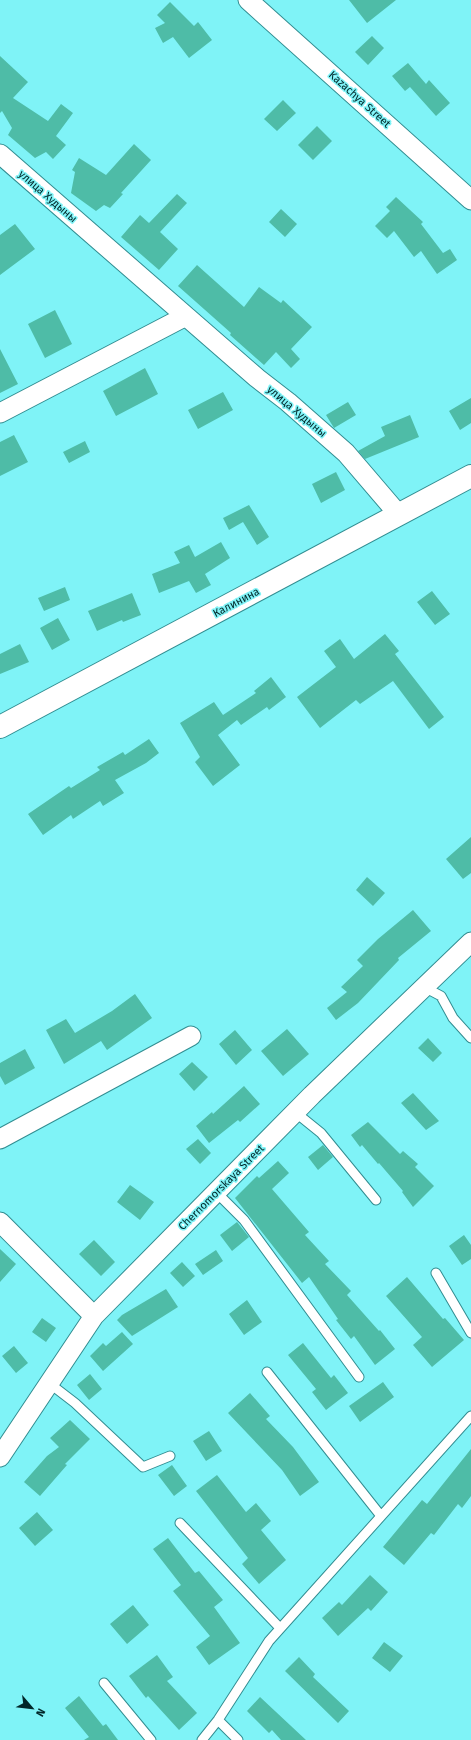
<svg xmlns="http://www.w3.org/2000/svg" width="471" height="1740" font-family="'Fira Sans',sans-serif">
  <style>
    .building { fill: #4ebca7 }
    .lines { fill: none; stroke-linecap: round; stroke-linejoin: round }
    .lane-casing { stroke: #328d91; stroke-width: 11 }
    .street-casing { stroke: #328d91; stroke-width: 21 }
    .secondary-casing { stroke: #328d91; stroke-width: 24 }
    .lane { stroke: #fff; stroke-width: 9 }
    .street { stroke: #fff; stroke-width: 19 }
    .secondary { stroke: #fff; stroke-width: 22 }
    .labels { text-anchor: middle; stroke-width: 3; stroke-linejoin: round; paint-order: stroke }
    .street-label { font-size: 11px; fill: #002729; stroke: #7ff3f7 }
  </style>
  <rect width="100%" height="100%" fill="#7ff3f7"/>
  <path class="building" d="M349,0H396L367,23Z
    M170,2L194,26L198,22L212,40L189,58L173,37L163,43L155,28L165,23L157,15Z
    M372,36L384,48L368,65L355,52Z
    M0,56L28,82L13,98L48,121L61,104L73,113L56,136L66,145L53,159L46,152L35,158L8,135L12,128L2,111L0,113Z
    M408,63L426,84L429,80L450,103L436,116L410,87L405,91L392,76Z
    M283,100L296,113L277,131L264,119Z
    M317,126L332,141L313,160L298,145Z
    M134,144L151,160L121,193L123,194L110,208L104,205L96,211L71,193L75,172L72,170L79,158L106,175Z
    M177,194L187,203L160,232L178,249L159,270L121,237L140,215L149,223Z
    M396,197L423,222L421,224L443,253L450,249L457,260L437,274L421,251L414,257L394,231L387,238L375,226L390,211L386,207Z
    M281,209L297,224L285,237L269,222Z
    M15,224L35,249L0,275V235Z
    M197,265L244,307L259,287L281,303L283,300L312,327L291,349L300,359L291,368L276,352L264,365L230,335L231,333L178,286Z
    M55,310L72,344L45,358L28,324Z
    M0,349L18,384L0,393Z
    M145,368L158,394L116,416L103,391Z
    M223,392L233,410L198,429L188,410Z
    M471,398V423L460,430L449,411Z
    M348,402L356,415L334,428L326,415Z
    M410,415L419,437L365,459L358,451L385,436L381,427Z
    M14,435L28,462L0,476V442Z
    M85,441L90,452L69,463L63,452Z
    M336,472L345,490L321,503L312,484Z
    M249,505L269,537L257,545L243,522L229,530L223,518Z
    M221,542L230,558L205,574L211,585L196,593L189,581L159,593L152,574L180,563L174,552L189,545L195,557Z
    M65,587L70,600L44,611L38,598Z
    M432,591L450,614L435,625L417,602Z
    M132,593L141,615L123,622L122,620L97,631L88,611Z
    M58,618L70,640L52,650L40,628Z
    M385,634L399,651L395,654L444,717L429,729L393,681L360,704L356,700L320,728L297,697L336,667L324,651L340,639L354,659Z
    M20,644L29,662L0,674V654Z
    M271,677L286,697L269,710L267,707L241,725L237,720L218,735L240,765L213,786L195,762L200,757L180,723L214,702L223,715L256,693L254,691Z
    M149,739L159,753L146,763L115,780L124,793L103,806L100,801L73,819L71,815L43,835L28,814L69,786L71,788L100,770L97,767L123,752L125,755Z
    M471,837V873L463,879L446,859Z
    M367,877L385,893L373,906L356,890Z
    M413,910L431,931L398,958L399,960L358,1003L336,1020L327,1008L347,992L341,987L363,966L357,960L378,939Z
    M135,994L152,1018L107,1050L101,1041L64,1064L46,1030L66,1019L75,1033L112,1011Z
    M287,1029L309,1054L283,1076L261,1051Z
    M235,1030L252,1050L236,1065L219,1044Z
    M428,1038L442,1053L433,1062L418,1048Z
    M25,1049L35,1068L5,1085L0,1076V1063Z
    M192,1062L208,1077L194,1091L179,1074Z
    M244,1086L260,1104L240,1122L238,1120L209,1143L196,1126L212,1112L213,1114Z
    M413,1093L439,1121L426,1130L401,1103Z
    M368,1122L400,1154L403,1151L418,1164L415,1167L434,1186L413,1207L402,1192L403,1191L379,1163L378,1164L362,1145L360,1147L351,1135Z
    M198,1139L211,1153L200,1164L186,1149Z
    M323,1145L333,1157L318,1170L308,1157Z
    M278,1161L289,1173L272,1189L309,1232L305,1235L329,1261L325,1264L351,1291L347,1295L379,1331L380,1330L395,1349L375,1365L354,1336L351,1339L336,1320L338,1319L309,1277L302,1283L235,1198L257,1176L259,1178Z
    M130,1185L154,1202L140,1220L117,1202Z
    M237,1222L249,1237L232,1251L220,1235Z
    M464,1235L471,1245V1259L462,1265L449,1246Z
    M94,1240L115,1262L101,1276L79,1254Z
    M0,1249L16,1264L0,1282Z
    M216,1250L223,1261L203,1275L195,1264Z
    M182,1262L195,1276L183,1287L170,1273Z
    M407,1277L443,1319L445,1318L464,1340L432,1367L413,1345L422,1337L386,1296Z
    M166,1289L178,1307L132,1336L117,1320L122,1315Z
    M247,1300L262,1322L244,1335L229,1314Z
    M42,1318L56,1328L46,1342L32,1332Z
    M122,1332L133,1344L103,1371L90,1356L103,1343L106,1346Z
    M303,1343L331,1378L334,1375L348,1393L326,1410L312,1392L316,1389L288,1355Z
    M14,1346L28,1363L16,1373L2,1356Z
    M90,1374L102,1389L89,1400L77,1385Z
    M383,1382L394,1397L360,1422L349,1406Z
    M250,1393L270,1416L266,1419L293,1447L319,1482L300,1496L282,1470L228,1413Z
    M70,1420L90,1439L65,1464L67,1465L40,1496L24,1482L47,1456L59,1447L50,1438Z
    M209,1431L222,1451L206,1461L193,1441Z
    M471,1449V1496L462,1508L458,1504L434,1535L431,1533L404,1565L383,1547L422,1500L427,1504Z
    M172,1465L187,1486L174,1496L158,1475Z
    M217,1475L246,1512L256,1503L271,1521L261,1530L286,1560L259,1584L242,1564L248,1558L196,1491Z
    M37,1512L53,1530L35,1546L19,1528Z
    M168,1538L195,1573L199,1571L223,1600L214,1607L240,1643L209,1665L196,1647L210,1636L173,1591L181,1585L153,1549Z
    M370,1575L388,1592L371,1611L368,1608L338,1636L322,1618L339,1602L342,1605Z
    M133,1605L149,1625L127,1644L110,1624Z
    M384,1642L403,1656L390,1672L372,1658Z
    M157,1655L173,1677L167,1681L197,1713L179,1730L148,1696L146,1698L129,1676Z
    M299,1657L315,1674L313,1677L349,1711L338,1723L285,1671Z
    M79,1696L103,1726L106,1724L118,1740H84L89,1737L65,1708Z
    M260,1697L306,1740H281L272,1730L269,1733L247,1711Z"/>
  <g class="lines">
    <defs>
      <path id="lane" d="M424,987L441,996L453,1018L471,1038
        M295,1112L321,1133L376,1200
        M216,1192L244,1220L359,1377
        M436,1273L471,1333
        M267,1372L381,1516
        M49,1383L75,1403L143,1467L170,1456
        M180,1523L280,1628
        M104,1683L151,1740
        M218,1720L238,1740
        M202,1740L218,1720L269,1641L471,1416"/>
      <path id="street" d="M248,0L471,200
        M0,154L257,378L288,402L346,453L399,515
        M0,413L186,316
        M0,1139L191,1036
        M0,1222L94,1316
        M0,1457L94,1316L312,1095L471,942"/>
      <path id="secondary" d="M0,727L471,476"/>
    </defs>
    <use href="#lane" class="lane-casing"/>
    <use href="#street" class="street-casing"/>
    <use href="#secondary" class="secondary-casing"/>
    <use href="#lane" class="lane"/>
    <use href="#street" class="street"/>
    <use href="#secondary" class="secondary"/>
  </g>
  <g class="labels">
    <g class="street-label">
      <text transform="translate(360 99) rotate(42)" y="4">Kazachya Street</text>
      <text transform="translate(48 196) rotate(41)" y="4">улица Худыны</text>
      <text transform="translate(297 411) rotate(40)" y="4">улица Худыны</text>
      <text transform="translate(236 602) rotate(-28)" y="4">Калинина</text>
      <text transform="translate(221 1187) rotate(-45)" y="4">Chernomorskaya Street</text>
    </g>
  </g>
  <g transform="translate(32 1708) rotate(118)" stroke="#7ff3f7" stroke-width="3" paint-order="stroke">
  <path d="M0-3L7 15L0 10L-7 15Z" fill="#002729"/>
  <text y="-6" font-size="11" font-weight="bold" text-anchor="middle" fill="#002729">N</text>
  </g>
</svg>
